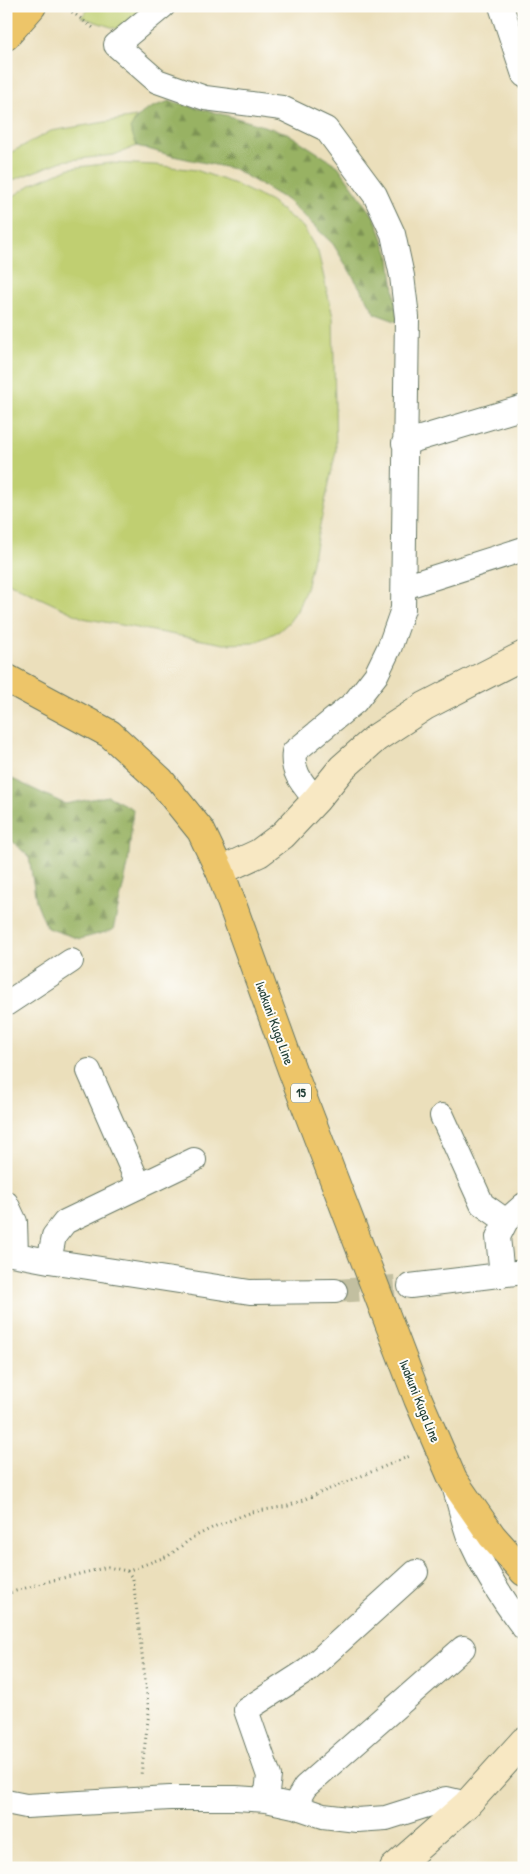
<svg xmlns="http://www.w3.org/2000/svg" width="530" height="1874" font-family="'Patrick Hand',sans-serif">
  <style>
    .green { fill: #c0cf71; stroke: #708652 }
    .forest { fill: url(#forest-firs); stroke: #5c784c }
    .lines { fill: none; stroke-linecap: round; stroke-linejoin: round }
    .street-tunnel { stroke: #c2bfa0; stroke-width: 24; stroke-dasharray: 24 12; stroke-linecap: butt }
    .street-casing { stroke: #667663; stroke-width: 26 }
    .secondary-casing { stroke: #667663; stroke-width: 30 }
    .primary-casing { stroke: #667663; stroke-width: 30 }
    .path { stroke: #667663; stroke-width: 3; stroke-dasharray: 1 4; stroke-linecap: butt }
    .street { stroke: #fff; stroke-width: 24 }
    .secondary { stroke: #f8e8c3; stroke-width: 28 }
    .primary { stroke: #edc569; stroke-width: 28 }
    .labels { text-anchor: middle; stroke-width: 4; stroke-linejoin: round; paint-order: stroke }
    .shield { fill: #fdfcf7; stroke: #62766e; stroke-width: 1 }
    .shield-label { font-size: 12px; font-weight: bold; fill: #1f3d34 }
    .street-label { font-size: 14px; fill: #1f3d34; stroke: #fdfcf7 }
  </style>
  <defs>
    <pattern id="forest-firs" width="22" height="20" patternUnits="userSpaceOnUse" patternTransform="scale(1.25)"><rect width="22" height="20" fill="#98b263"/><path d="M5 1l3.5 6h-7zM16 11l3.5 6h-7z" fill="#7b9252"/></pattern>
  </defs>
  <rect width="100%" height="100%" fill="#fdfcf7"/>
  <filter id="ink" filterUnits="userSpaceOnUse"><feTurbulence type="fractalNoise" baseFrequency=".02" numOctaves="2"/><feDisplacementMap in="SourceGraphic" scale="10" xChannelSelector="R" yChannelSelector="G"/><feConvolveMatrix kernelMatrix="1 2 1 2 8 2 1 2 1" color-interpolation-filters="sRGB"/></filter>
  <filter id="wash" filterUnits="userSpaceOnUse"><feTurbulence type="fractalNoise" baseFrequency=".0096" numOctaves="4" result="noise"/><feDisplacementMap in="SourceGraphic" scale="20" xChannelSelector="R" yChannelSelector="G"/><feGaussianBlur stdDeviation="1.12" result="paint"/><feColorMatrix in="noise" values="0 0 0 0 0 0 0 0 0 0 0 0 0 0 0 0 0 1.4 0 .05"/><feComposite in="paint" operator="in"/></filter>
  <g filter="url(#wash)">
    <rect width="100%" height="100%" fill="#ebdfbb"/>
    <path class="green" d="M92,6H147L117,29L81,17Z
      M136,117L131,129L137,146L114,155L62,161L13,180L6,186V155L51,131Z
      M111,163L155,165L196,170L235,184L271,202L303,227L318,252L333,317L336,451L307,585L297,611L289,622L279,631L254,643L224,644L83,618L6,582V201L32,184L70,168Z"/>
    <path class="forest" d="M170,101L233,117L287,133L338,166L375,218L390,258L398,322L376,314L333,244L287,200L234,169L173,156L137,146L130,129C141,109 150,108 170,101Z
      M6,776L65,804L108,796L133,809L128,865L113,930L80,939L47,928L36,901L29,857L6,835Z"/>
  </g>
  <g filter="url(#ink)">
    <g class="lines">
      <path class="street-tunnel" d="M335,1291L410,1286"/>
      <defs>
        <path id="street" d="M163,6L116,45L157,81L205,98L282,108L326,129L375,195L393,234L402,276L407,317L403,609L390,646L376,675L355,702L294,752C291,773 304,785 316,800
          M501,6L524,75
          M404,443L524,407
          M404,587L524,549
          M6,1004L71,961
          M89,1071L139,1185
          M442,1116L482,1204L506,1221
          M6,1203L15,1222L16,1254
          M6,1253L49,1261L250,1292L335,1291
          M49,1261L54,1236L65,1222L194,1160
          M502,1275L498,1237L506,1221L524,1205
          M410,1286L524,1272
          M455,1489C459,1503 463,1519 468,1534C482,1568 502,1599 524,1628
          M266,1800L269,1776L246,1710L308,1670L416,1572
          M6,1802L26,1806L170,1798H236L266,1800L294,1806L323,1816L357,1820L386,1818L446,1799L467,1804
          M294,1806L305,1787L463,1648"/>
        <path id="secondary" d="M220,871L259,853L283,835L316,800L342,768L376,738L425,706L524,655
          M394,1868L467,1804L524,1741"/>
        <path id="primary" d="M6,36L32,6
          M6,678L110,734L160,780L201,831L220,871L292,1070L418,1399L453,1480L492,1536L524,1572"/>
      </defs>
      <use href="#street" class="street-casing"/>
      <use href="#secondary" class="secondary-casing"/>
      <use href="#primary" class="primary-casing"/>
      <path class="path" d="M68,9L96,30
        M127,1571L168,1556L192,1538L216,1526L252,1512L288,1506L410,1456
        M6,1594L42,1583L108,1567L127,1571L133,1579L149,1712L141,1775"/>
      <use href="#street" class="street"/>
      <use href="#secondary" class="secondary"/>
      <use href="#primary" class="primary"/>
    </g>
  </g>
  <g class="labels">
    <rect class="shield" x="291" y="1083.5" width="20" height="19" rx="4"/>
    <g class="shield-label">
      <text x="301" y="1097">15</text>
    </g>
    <g class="street-label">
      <text transform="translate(275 1023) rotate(70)" y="5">Iwakuni Kuga Line</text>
      <text transform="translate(420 1401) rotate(68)" y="5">Iwakuni Kuga Line</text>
    </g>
  </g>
  <rect width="530" height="1874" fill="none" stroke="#fdfcf7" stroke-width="25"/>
</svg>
